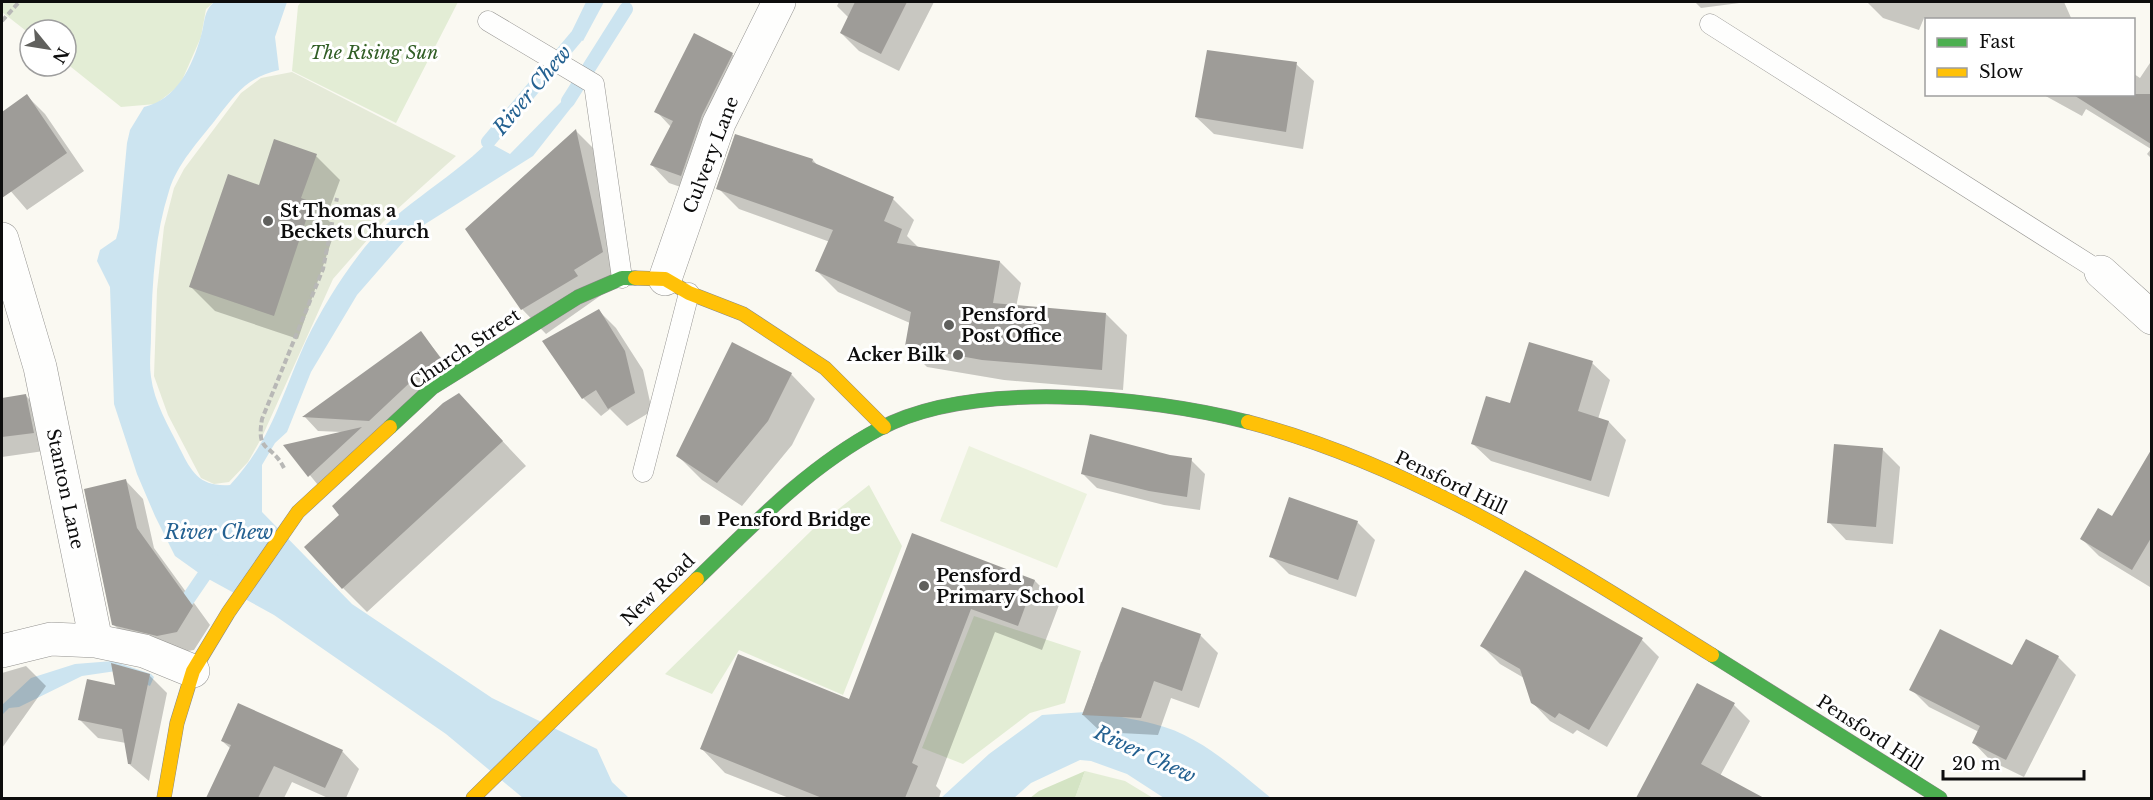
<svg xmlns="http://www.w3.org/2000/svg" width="2153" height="800" font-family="'Libre Baskerville',serif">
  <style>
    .green { fill: #e3edd5 }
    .forest { fill: #d4e4c4 }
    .cemetery { fill: #e5ead8 }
    .pitch { fill: #ecf2de }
    .water { fill: #cce4f0 }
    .shadow { fill: #0003 }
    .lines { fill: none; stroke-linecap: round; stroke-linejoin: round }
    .stream { stroke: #cce4f0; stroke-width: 14 }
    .building { fill: #9e9c98 }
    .lane-casing { stroke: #949390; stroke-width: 21 }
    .street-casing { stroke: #949390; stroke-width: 34 }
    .fast-casing { stroke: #8a8a87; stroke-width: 15 }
    .slow-casing { stroke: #8a8a87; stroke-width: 15 }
    .path { stroke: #b8b8b6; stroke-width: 4; stroke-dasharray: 6 3; stroke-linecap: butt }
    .lane { stroke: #fefefd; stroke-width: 20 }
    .street { stroke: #fefefd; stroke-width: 33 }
    .fast { stroke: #4caf50; stroke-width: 14 }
    .slow { stroke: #ffc107; stroke-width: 14 }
    .poi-dot { fill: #60605d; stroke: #fff; stroke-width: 2 }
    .labels { text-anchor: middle; stroke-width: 6; stroke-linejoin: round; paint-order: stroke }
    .park-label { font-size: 18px; font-style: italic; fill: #305e25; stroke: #fff }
    .street-label { font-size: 18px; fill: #0d0d0d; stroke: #fff }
    .poi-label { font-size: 18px; font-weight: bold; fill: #0d0d0d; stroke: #fff; text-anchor: start }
    .water-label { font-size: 20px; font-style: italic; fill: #246191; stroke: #fff }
  </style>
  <rect width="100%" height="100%" fill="#faf9f2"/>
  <path class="green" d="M2,2H214L206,9L201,37L180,85L156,104L121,107L66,63V30H30V34L2,12Z
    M301,2H458L396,123L292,71L298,6Z
    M869,485L902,546L843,695L739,650L712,694L665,674L812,530Z
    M974,616L1081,651L1065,703L1030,713L963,764L922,748Z
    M1085,771L1125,781L1153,798H1075Z"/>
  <path class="forest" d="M1085,771L1075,798H1030L1039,791Z"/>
  <path class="cemetery" d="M292,72L456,156L383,222L333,279L262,437L248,462L229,482L214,484L201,478L168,415L154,376L157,290L164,227L174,188L184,169L241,93L261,78Z"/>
  <path class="pitch" d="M969,446L1087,494L1057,568L940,521Z"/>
  <path class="water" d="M214,2H287L275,37L279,70C246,78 236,94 216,119C199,141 177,164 169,191C154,238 152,287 151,336C151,349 149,364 151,377C154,402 169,427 180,449C192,473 200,487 230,485C272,440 281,396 306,341C320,312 338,282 358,256C392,209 448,182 488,142L510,154L562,101L574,104L533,156L411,233L357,295L311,372L287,432L275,443L262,465V512L352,604L492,698L597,749L612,782L629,798H523L446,734L274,615L203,576L175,556L155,516L137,474L114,404L110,287L97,261L100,250L116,239L119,228L127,143L130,130L144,107C177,99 192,67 201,36C205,23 203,12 214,2Z
    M586,2H604L583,41L570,35Z
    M113,661L151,674L154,677L150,686L116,671L82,676L19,707L9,708L2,715V705L31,678L75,664Z
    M1100,711C1118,718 1136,719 1154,724C1200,735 1235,769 1271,798H1164L1127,774L1091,761L1080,760L1031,783L1014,798H941L989,754L1042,715Z"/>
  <path class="shadow" d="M839,2H934L899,71L859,51L841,33L849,18L837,6Z
    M1695,2H1747L1701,8Z
    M1867,2H2064L2072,20L1924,18L1919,30L1883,18Z
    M732,54L750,72L698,193L669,183L652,165L671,127L656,111Z
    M2152,60V159L2147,154L2151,149L2086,109L2082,116L2042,94H2134V74L2140,78Z
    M1296,64L1314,81L1303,149L1214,134L1196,117Z
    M27,96L45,114L84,171L27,210L2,181V114Z
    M576,131L600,155L627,277L546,334L522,309L467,230Z
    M316,156L340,180L326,218L336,228L298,339L215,311L191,287L260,186Z
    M813,160L819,167L893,199L914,220L907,236L919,248L1000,262L1021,283L1016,307L1106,314L1127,335L1123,390L1004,380L927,367L906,346L910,323L838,292L817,271L830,242L739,209L718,188Z
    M598,310L616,328L643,370L652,411L627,426L610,409L601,416L583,398Z
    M421,333L455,375L318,485L286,446L342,432L318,431L305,417Z
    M1592,363L1610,380L1598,419L1609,422L1626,440L1609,497L1491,461L1473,444L1511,405Z
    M791,374L815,399L792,445L742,506L702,480L678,456Z
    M459,395L526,466L367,612L343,588L341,515Z
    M26,396L44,413L51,450L2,457V399Z
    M1882,449L1900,467L1893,544L1846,540L1829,522Z
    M1191,460L1205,474L1200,510L1164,505L1097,488L1083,474Z
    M2140,472L2152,479L2150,587L2099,556L2082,539L2113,518Z
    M126,481L143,499L154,548L210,625L194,650L176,653L131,642L113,624Z
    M1357,522L1375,540L1356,597L1289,574L1271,556Z
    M913,535L1035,581L1059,605L1042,650L995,632L936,786L941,791L939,798H789L725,773L701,748L850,701Z
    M1200,635L1218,653L1199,708L1171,698L1158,735L1101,732L1083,715L1101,662Z
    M1642,640L1659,657L1607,747L1577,730L1573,734L1550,721L1532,702L1524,678L1500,664L1482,646Z
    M2058,657L2076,675L2024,777L1991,761L1974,743L1979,732L1929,707L1911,689Z
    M26,666L46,686L2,748V673Z
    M149,675L167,693L149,781L129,764L126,743L98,738L80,720L117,687Z
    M1698,685L1734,705L1750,721L1720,776L1763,798H1638Z
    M222,741L342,751L359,769L346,798H328L292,782L284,798H207L231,749Z"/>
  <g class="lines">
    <path class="stream" d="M568,101L626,9
      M488,142L576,37
      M188,599L214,561"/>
  </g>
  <path class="building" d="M855,2H907L881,54L840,33Z
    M694,33L733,53L702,115L681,176L650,165L673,121L654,112Z
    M1207,50L1297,62L1286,132L1195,117Z
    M27,94L67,153L2,198V112Z
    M2072,94H2151V144Z
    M576,129L603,252L574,270L578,276L521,310L465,229Z
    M735,134L813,159L812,162L894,197L884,221L902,229L897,243L1000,261L993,303L1106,313L1102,370L982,360L905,346L911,312L815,271L833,230L716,189Z
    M274,139L317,154L301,198L312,202L274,316L189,287L228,174L259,185Z
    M599,309L625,351L635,393L608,409L596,390L582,399L542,341Z
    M421,331L442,360L419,374L369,421L302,417Z
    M732,342L792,373L768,421L717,483L676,456Z
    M1529,342L1593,361L1578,411L1609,421L1591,481L1471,444L1486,396L1510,403Z
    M459,393L503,441L342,589L304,547L339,515L332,506L443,403Z
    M26,394L34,433L2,437V398Z
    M362,427L308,477L283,445Z
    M1090,434L1170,455L1192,458L1187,497L1149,491L1081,474Z
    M1834,444L1883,448L1876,527L1827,523Z
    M2151,450V538L2132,570L2080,539L2098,508L2112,516Z
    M126,479L137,528L193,606L177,632L157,636L112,625L84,489Z
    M1289,497L1358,521L1338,580L1269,557Z
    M912,533L1035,580L1018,626L971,609L912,763L918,766L905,798H822L700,749L738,654L849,699Z
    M1525,570L1643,638L1589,730L1559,713L1555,718L1531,703L1520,669L1480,646Z
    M1122,607L1201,634L1182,691L1154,681L1141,718L1082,715Z
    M1940,629L2012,665L2026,639L2059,656L2006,760L1972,743L1980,726L1909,690Z
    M111,663L150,674L131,764H128L122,729L78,720L87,679L115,685Z
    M1697,683L1735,703L1701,764L1764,798H1636Z
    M238,703L343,750L325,788L274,766L258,798H206L231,745L221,741Z"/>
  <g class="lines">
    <defs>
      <path id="lane" d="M488,21L594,84L622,278
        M1710,24L2101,272
        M643,472L689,293"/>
      <path id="street" d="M2,239L40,367L96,641L144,651L193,671
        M2101,272L2152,318
        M665,279L719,123L779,2
        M2,651L51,639L96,641"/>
      <path id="fast" d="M390,427L432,388L578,297L622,278H635
        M697,579C754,524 808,467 879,429C972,379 1147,396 1248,422
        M1712,655L1940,798"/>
      <path id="slow" d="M635,278L665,279L689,293L743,314L825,368L884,427
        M1248,422C1416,466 1566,564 1712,655
        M164,798L177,723L193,671L228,613L298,512L390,427
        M473,798L697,579"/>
    </defs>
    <use href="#lane" class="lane-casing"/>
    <use href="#street" class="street-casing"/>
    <use href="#fast" class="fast-casing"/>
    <use href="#slow" class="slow-casing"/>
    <path class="path" d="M2,21L19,2
      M284,468C271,442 256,454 262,419L323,269L337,198"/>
    <use href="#lane" class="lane"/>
    <use href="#street" class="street"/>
    <use href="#fast" class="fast"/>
    <use href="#slow" class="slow"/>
  </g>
  <g class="poi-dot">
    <circle cx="268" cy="221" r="6"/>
    <circle cx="949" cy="325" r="6"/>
    <circle cx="958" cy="355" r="6"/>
    <rect x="699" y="514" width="12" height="12" rx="3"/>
    <circle cx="924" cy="586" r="6"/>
  </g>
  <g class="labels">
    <g class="park-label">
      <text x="374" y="59">The Rising Sun</text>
    </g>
    <g class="street-label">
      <text transform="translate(711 155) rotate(-69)" y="6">Culvery Lane</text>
      <text transform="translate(465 349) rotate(-34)" y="6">Church Street</text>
      <text transform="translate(1451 483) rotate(26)" y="6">Pensford Hill</text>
      <text transform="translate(65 489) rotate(78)" y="6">Stanton Lane</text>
      <text transform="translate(658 590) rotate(-44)" y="6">New Road</text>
      <text transform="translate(1870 733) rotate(33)" y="6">Pensford Hill</text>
    </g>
    <g class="poi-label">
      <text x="280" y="217">St Thomas a<tspan x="280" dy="21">Beckets Church</tspan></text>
      <text x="961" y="321">Pensford<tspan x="961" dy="21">Post Office</tspan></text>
      <text x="946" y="361" text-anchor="end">Acker Bilk</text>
      <text x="717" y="526">Pensford Bridge</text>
      <text x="936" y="582">Pensford<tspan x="936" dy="21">Primary School</tspan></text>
    </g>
    <g class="water-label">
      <text transform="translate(532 90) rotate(-50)" y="7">River Chew</text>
      <text x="219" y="539">River Chew</text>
      <text transform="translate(1145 754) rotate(25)" y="7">River Chew</text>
    </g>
  </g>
  <rect width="2153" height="800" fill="none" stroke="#0d0d0d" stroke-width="6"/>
  <rect x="1925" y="18" width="210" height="78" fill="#ffffff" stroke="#9e9e9e" stroke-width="1.5"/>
  <rect x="1937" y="38" width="30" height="9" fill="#4caf50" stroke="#9e9e9e" stroke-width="1.5"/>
  <text x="1979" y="48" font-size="18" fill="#0d0d0d">Fast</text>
  <rect x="1937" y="68" width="30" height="9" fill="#ffc107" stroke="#9e9e9e" stroke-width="1.5"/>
  <text x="1979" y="78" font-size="18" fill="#0d0d0d">Slow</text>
  <g transform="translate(48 48) rotate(120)"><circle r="28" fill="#ffffff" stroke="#9e9e9e" stroke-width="1.5"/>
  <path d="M0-4.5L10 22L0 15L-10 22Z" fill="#60605d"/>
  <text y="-9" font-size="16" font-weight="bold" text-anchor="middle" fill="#0d0d0d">N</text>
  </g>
  <path d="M1943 770v9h141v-9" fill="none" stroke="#0d0d0d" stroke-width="3"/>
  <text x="1952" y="770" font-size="18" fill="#0d0d0d" stroke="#ffffff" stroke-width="4.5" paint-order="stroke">20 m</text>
</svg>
